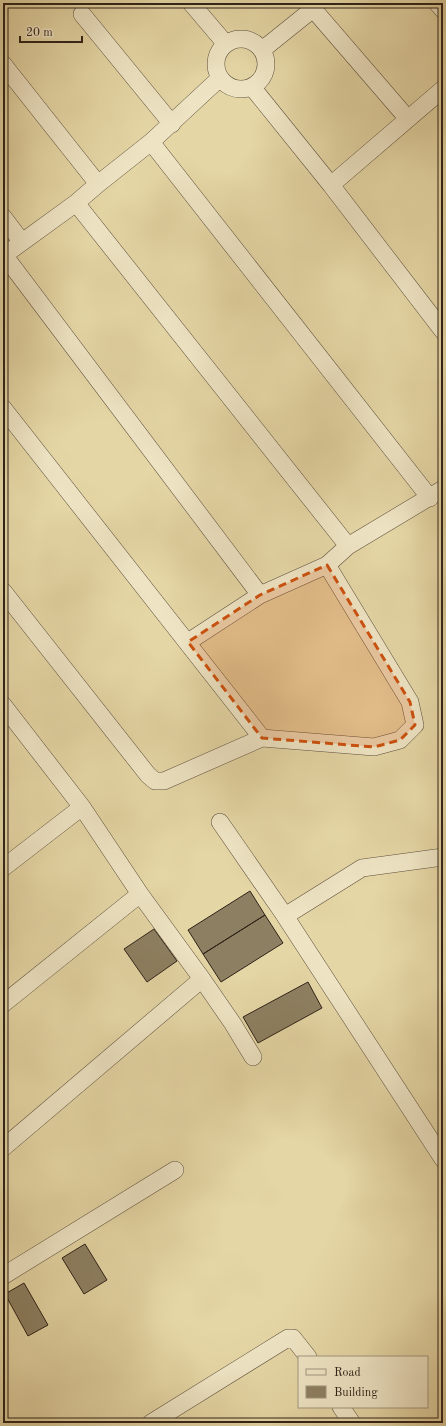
<svg xmlns="http://www.w3.org/2000/svg" width="446" height="1426" font-family="'Old Standard TT',serif">
  <style>
    .building { fill: #8d8062; stroke: #2e2219 }
    .lines { fill: none; stroke-linecap: round; stroke-linejoin: round }
    .street-casing { stroke: #5c4f3c; stroke-width: 18 }
    .street { stroke: #eee4c4; stroke-width: 17 }
    .marked { fill: #cc510e; fill-opacity: 0.2; stroke: #cc510e; stroke-width: 3; stroke-dasharray: 8 5; stroke-linejoin: round }
  </style>
  <rect width="100%" height="100%" fill="#e5d6a5"/>
  <filter id="stains"><feTurbulence type="fractalNoise" baseFrequency=".005" numOctaves="4"/><feColorMatrix values="0 0 0 0 .2 0 0 0 0 .09 0 0 0 0 .02 0 0 0 .5 -.17"/></filter>
  <radialGradient id="worn" r=".72"><stop offset=".6" stop-color="#630" stop-opacity="0"/><stop offset="1" stop-color="#630" stop-opacity=".3"/></radialGradient>
  <path class="building" d="M250,891L265,915L203,954L188,930Z
    M265,915L283,943L221,982L203,954Z
    M154,929L177,961L147,982L124,949Z
    M308,982L322,1008L258,1043L243,1017Z
    M85,1244L107,1280L84,1294L62,1258Z
    M24,1283L48,1325L28,1336L5,1294Z"/>
  <g class="lines">
    <defs>
      <path id="street" d="M191,3L225,43
        M308,3L408,119
        M437,3L443,10
        M82,14L172,124
        M216 64a25 25 0 1 1 50 0a25 25 0 1 1-50 0Z
        M262,50L313,9
        M3,64L98,184
        M252,87L331,185L443,331
        M151,142L430,498
        M331,185L443,89
        M76,203L348,546
        M3,217L22,242
        M4,255L260,595
        M3,256L76,203L98,184L151,142L220,78
        M3,408L262,738
        M3,591L148,775L155,781H164L262,738L374,747L400,740L415,725L410,702L327,565
        M188,642L260,595L327,565L348,546L443,489
        M3,705L82,807L140,894L202,979L3,1148
        M220,822L285,916L443,1159
        M3,868L82,807
        M285,916L362,868L443,857
        M202,979L233,1024L253,1057
        M3,1004L140,894
        M3,1276L175,1170
        M341,1407L352,1423
        M151,1423L288,1338H293L308,1357"/>
    </defs>
    <use href="#street" class="street-casing"/>
    <use href="#street" class="street"/>
  </g>
  <path class="marked" d="M327,565L410,702L415,725L400,740L374,747L262,738L188,642L260,595Z"/>
  <rect width="446" height="1426" fill="none" stroke="#e5d6a5" stroke-width="16"/>
  <rect x="4" y="4" width="438" height="1418" fill="none" stroke="#2e2219" stroke-width="2"/>
  <rect x="8" y="8" width="430" height="1410" fill="none" stroke="#2e2219"/>
  <rect x="298" y="1356" width="130" height="52" fill="#eee4c4" stroke="#a19680"/>
  <rect x="306" y="1369" width="20" height="6" fill="#eee4c4" stroke="#a19680"/>
  <text x="334" y="1376" font-size="12" fill="#2e2219">Road</text>
  <rect x="306" y="1386" width="20" height="12" fill="#8d8062" stroke="#a19680"/>
  <text x="334" y="1396" font-size="12" fill="#2e2219">Building</text>
  <path d="M20 36v6h62v-6" fill="none" stroke="#2e2219" stroke-width="2"/>
  <text x="26" y="36" font-size="12" fill="#2e2219" stroke="#eee4c4" stroke-width="3" paint-order="stroke">20 m</text>
  <rect width="100%" height="100%" filter="url(#stains)"/>
  <rect width="100%" height="100%" fill="url(#worn)"/>
</svg>
